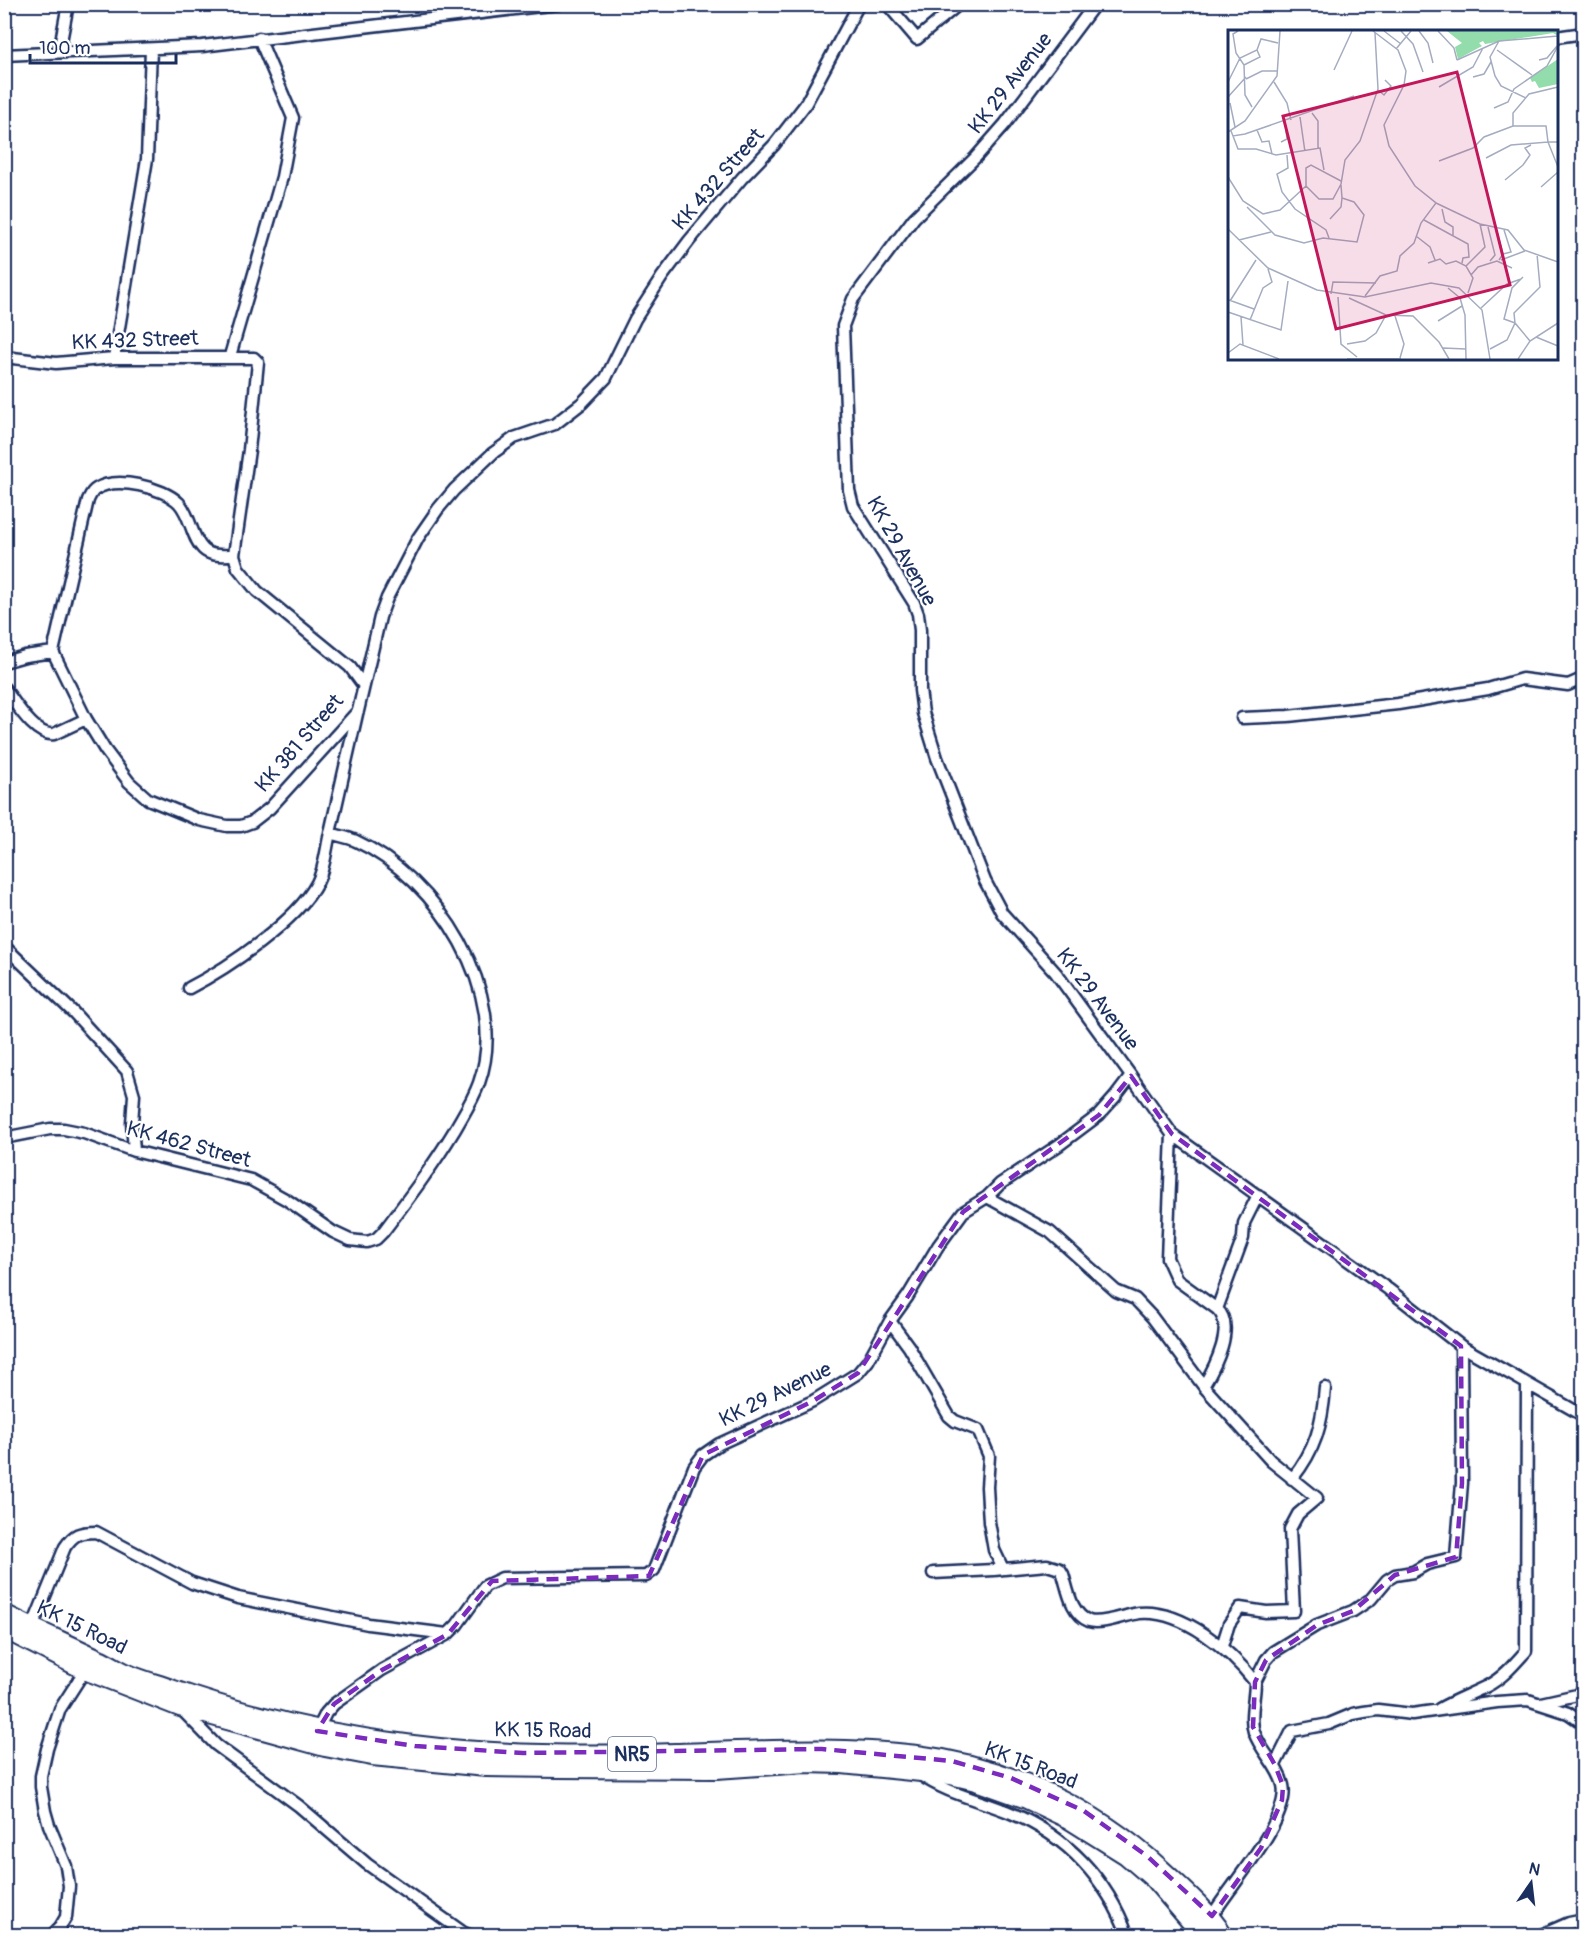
<svg xmlns="http://www.w3.org/2000/svg" width="1588" height="1940" font-family="Pangolin,sans-serif">
  <style>
    .lines { fill: none; stroke-linecap: round; stroke-linejoin: round }
    .street-casing { stroke: #1b2f5e; stroke-width: 15 }
    .highway-casing { stroke: #1b2f5e; stroke-width: 22 }
    .street { stroke: #fff; stroke-width: 10 }
    .highway { stroke: #fff; stroke-width: 18 }
    .marked { fill: none; stroke: #7b2cbf; stroke-width: 4.5; stroke-dasharray: 12 8; stroke-linejoin: round }
    .labels { text-anchor: middle; stroke-width: 4.5; stroke-linejoin: round; paint-order: stroke }
    .shield { fill: #fff; stroke: #5f6d8e; stroke-width: 1.5 }
    .shield-label { font-size: 20px; font-weight: bold; fill: #1b2f5e }
    .street-label { font-size: 21px; fill: #1b2f5e; stroke: #fff }
    .inset-road { fill: none; stroke: #a4acbf; stroke-width: 1.5 }
    .view { fill: #c2185b; fill-opacity: 0.15; stroke: #c2185b; stroke-width: 3 }
    .inset-edge { fill: none; stroke: #1b2f5e; stroke-width: 3 }
  </style>
  <rect width="100%" height="100%" fill="#fff"/>
  <filter id="ink" filterUnits="userSpaceOnUse"><feTurbulence type="fractalNoise" baseFrequency=".0167" numOctaves="2"/><feDisplacementMap in="SourceGraphic" scale="12" xChannelSelector="R" yChannelSelector="G"/><feConvolveMatrix kernelMatrix="1 2 1 2 8 2 1 2 1" color-interpolation-filters="sRGB"/></filter>
  <g filter="url(#ink)">
    <g class="lines">
      <defs>
        <path id="street" d="M887,4L917,39L959,4
          M1556,37L1584,33
          M59,52L68,4
          M4,55L202,46L558,4
          M230,356L282,177L293,118L259,38
          M4,357L56,363L114,358H254L258,362L249,450L234,555
          M114,358L147,159L151,49
          M53,652L88,500C90,496 92,491 96,489C116,476 163,487 179,503C191,516 191,537 203,549C211,557 224,555 234,555L238,568L257,591L350,667L364,686
          M4,662L25,656L53,652L86,719L105,750L129,782L148,799L199,820L227,826H241L252,822L270,808L358,711L380,617L387,598L418,538L438,509L454,490L493,453L514,438L555,424L582,403L606,378L635,319L662,277L689,241L742,178L774,145L805,105L859,4
          M4,688C15,702 35,737 54,734L86,719
          M1242,718L1288,716L1398,704L1488,689L1522,679L1568,685L1584,678
          M4,946L74,1013L127,1071L134,1095L132,1123L134,1151
          M189,988C228,968 297,921 317,883C325,868 326,849 330,833
          M1131,1076L1172,1134L1388,1289L1461,1346L1584,1416
          M1172,1134L1167,1258L1177,1280L1217,1309C1236,1326 1215,1367 1204,1385
          M4,1138L50,1129H64L84,1133L134,1151L251,1180L287,1200L333,1232L350,1240L367,1242L376,1239L383,1232C408,1199 433,1166 454,1131C463,1115 473,1100 479,1083C511,993 437,878 356,841C348,837 338,836 330,833L357,714
          M987,1197L1050,1232L1116,1291L1135,1299L1152,1317L1205,1388L1271,1461L1317,1498L1298,1514L1290,1529L1294,1611L1266,1612L1240,1608L1229,1624L1222,1646
          M1217,1309L1243,1238L1244,1223L1258,1195
          M890,1321L909,1347L949,1416L955,1421L978,1430L989,1456L987,1487L989,1522L994,1550L1003,1569
          M1292,1479C1316,1449 1322,1425 1325,1388
          M933,1573L994,1570L1047,1565L1060,1569L1063,1574C1068,1590 1071,1614 1089,1621C1102,1625 1126,1615 1139,1613C1183,1609 1230,1650 1255,1682C1255,1698 1249,1717 1254,1732C1261,1752 1278,1765 1283,1785C1291,1819 1229,1887 1212,1916
          M32,1628L65,1547C74,1534 79,1532 96,1532L192,1583L238,1598L368,1624L447,1634
          M1255,1682L1266,1660L1273,1652L1317,1625L1353,1611L1371,1599L1387,1580L1395,1575L1413,1572L1427,1564L1456,1557L1462,1483L1461,1346
          M1541,1703L1577,1695L1584,1691
          M181,1709L216,1745L299,1806L367,1864L464,1933L471,1936
          M1439,1709C1455,1700 1471,1694 1487,1686C1503,1678 1515,1663 1526,1651L1527,1384
          M317,1731L326,1713L334,1704L382,1670L448,1634L457,1625L485,1586L502,1578L646,1576L654,1570L694,1467L703,1455L719,1444L813,1401L858,1373L868,1361L890,1321L908,1296L938,1246L963,1212L987,1197L1000,1184L1059,1145L1099,1115L1115,1097L1131,1076L1056,973L1002,913L985,881L937,758L923,713L920,690V630L918,614L914,603L853,506L849,490L843,326L853,299L914,218L976,157L1005,124L1095,4
          M1275,1765L1292,1731L1329,1724L1353,1714L1364,1712L1378,1710L1412,1714L1497,1702L1528,1700L1568,1713L1584,1724
          M919,1774C947,1794 980,1800 1011,1813C1067,1836 1107,1879 1128,1936
          M51,1936L60,1927L66,1917L69,1886L66,1866L49,1825L45,1811L41,1787V1776L47,1749L60,1709L85,1670
          M1539,1936L1569,1923L1584,1920"/>
        <path id="highway" d="M4,1614C36,1630 68,1644 99,1659C109,1663 118,1670 128,1674C142,1680 157,1684 171,1689C251,1717 329,1735 413,1745C499,1756 588,1756 675,1753C755,1751 836,1745 917,1755C1007,1766 1094,1807 1161,1869C1184,1890 1207,1910 1224,1936
          M4,1629L85,1670L180,1707L325,1747L372,1756L486,1767L560,1768L716,1769L806,1763L842,1764L951,1775L976,1781L1027,1799L1067,1818L1126,1855L1154,1879L1203,1936"/>
      </defs>
      <use href="#street" class="street-casing"/>
      <use href="#highway" class="highway-casing"/>
      <use href="#street" class="street"/>
      <use href="#highway" class="highway"/>
    </g>
  </g>
  <path class="marked" d="M1131,1076L1172,1134L1461,1346L1462,1483L1456,1557L1395,1575L1353,1611L1317,1625L1266,1660L1255,1682L1253,1727L1275,1765L1283,1786L1282,1800L1261,1848L1212,1916L1147,1856L1084,1811L1011,1778L952,1761L822,1749L523,1753L415,1746L317,1731L334,1704L382,1670L448,1634L492,1581L649,1576L703,1455L813,1401L858,1373L963,1212L1099,1115Z"/>
  <g class="labels">
    <rect class="shield" x="608" y="1737" width="48" height="34" rx="4.5"/>
    <g class="shield-label">
      <text x="632" y="1761">NR5</text>
    </g>
    <g class="street-label">
      <text transform="translate(1010 83) rotate(-52)" y="7">KK 29 Avenue</text>
      <text transform="translate(718 179) rotate(-49)" y="7">KK 432 Street</text>
      <text transform="translate(135 340) rotate(-2)" y="7">KK 432 Street</text>
      <text transform="translate(902 551) rotate(61)" y="7">KK 29 Avenue</text>
      <text transform="translate(299 743) rotate(-49)" y="7">KK 381 Street</text>
      <text transform="translate(1098 999) rotate(53)" y="7">KK 29 Avenue</text>
      <text transform="translate(189 1144) rotate(15)" y="7">KK 462 Street</text>
      <text transform="translate(775 1394) rotate(-26)" y="7">KK 29 Avenue</text>
      <text transform="translate(82 1627) rotate(26)" y="7">KK 15 Road</text>
      <text transform="translate(543 1730) rotate(1)" y="7">KK 15 Road</text>
      <text transform="translate(1031 1765) rotate(21)" y="7">KK 15 Road</text>
    </g>
  </g>
  <g transform="translate(1228 30)">
    <rect width="330" height="330" fill="#fff"/>
    <path d="M219,1H330V6L325,3L257,14L255,11L251,13L254,16L230,29L227,17L234,13ZM330,29V54L311,58L307,51L304,52L302,48Z" fill="#93dcab"/>
    <path class="inset-road" d="M10,1L5,4L8,23L16,35L17,65L24,77M156,1L173,14M173,1L185,14L195,42M191,1L200,13L205,33M210,1L226,18L229,30M271,11L262,27L267,46L273,56L298,68M168,19L183,1M269,20L304,45M229,30L271,11L330,6M311,30L319,28L329,16M16,35L32,27L29,20M106,40L124,1M245,47L256,44L263,32M18,49L34,41H49M0,52L12,28L29,20L33,9L50,13M46,52L59,73L63,90M211,57L245,37L255,18M150,60L156,65L163,56L157,50M0,67L18,47M2,73L7,97M266,78L280,72L286,59L319,36L330,16M84,83L90,91V119M72,87L77,122M285,96V83L301,64L330,57M29,100L34,112L41,111L44,124M3,101L5,106L17,104L126,66M0,102L17,91L49,46L52,1M5,106L10,119H28L48,125L92,118L96,140M53,112L59,109L57,92M59,125L60,138L49,144L54,162L67,179L98,200L101,208M258,128L283,115L320,112L330,137M211,131L245,118L256,107L285,96H318L320,112H330M0,147L15,171L35,184L52,180L78,156L91,169H105L113,154L117,130L132,111L150,59L147,3M277,150L295,135L302,125L297,118L303,115M78,156V138L83,135L113,151M313,157L330,142M208,173L252,194L280,200L296,220L330,232M19,177L47,205L76,213L95,208L129,212L136,185L126,172L114,168L113,155M214,179L217,192L225,197V205M102,189L113,177L114,168M196,190L240,214L241,227L235,228L234,233M260,197L267,225L262,231M268,198L275,224L271,230M0,199L40,238L89,260L137,267L203,253L231,258L254,280L262,329M188,206L202,217L207,230M11,210L43,202M275,224L283,222L276,200M273,230L297,221M200,233L212,229L218,234L228,231L238,236L245,248L240,263M238,236L257,217L252,194M243,245L250,237L269,231L284,238M295,247L284,258L276,289L287,293L302,311M220,258L232,268L237,285L238,329M103,264L105,252L148,253M137,266L152,246L169,241L172,226L186,213L193,193L208,173L187,156L161,116L156,95L176,55L178,41L170,20L145,1M110,267L113,314L129,327M121,268L158,285L185,286L211,312L221,329M1,270L26,279M2,271L28,230M253,278L279,254L293,249M0,282L53,300L60,251M167,286L176,314L172,328M13,287L15,315M22,290L35,258L44,252L40,239M210,291L234,276M308,307L330,316M119,314L137,311L148,303L158,285M215,318L238,319M262,319L279,310L287,293L286,283L312,257L309,224M0,323L12,314L51,329M119,329H173M290,329L302,311L330,293"/>
    <path class="view" d="M229,42L282,255L108,299L55,86Z"/>
    <rect width="330" height="330" class="inset-edge"/>
  </g>
  <rect width="1588" height="1940" fill="none" stroke="#fff" stroke-width="24"/>
  <rect x="12" y="12" width="1564" height="1916" fill="none" stroke="#1b2f5e" stroke-width="2" filter="url(#ink)"/>
  <g transform="translate(1531 1883) rotate(14)" stroke="#ffffff" stroke-width="4.5" paint-order="stroke">
  <path d="M0-4.5L10 22L0 15L-10 22Z" fill="#1b2f5e"/>
  <text y="-9" font-size="16" font-weight="bold" text-anchor="middle" fill="#1b2f5e">N</text>
  </g>
  <path d="M30 54v9h146v-9" fill="none" stroke="#1b2f5e" stroke-width="3"/>
  <text x="39" y="54" font-size="18" fill="#1b2f5e" stroke="#ffffff" stroke-width="4.5" paint-order="stroke">100 m</text>
</svg>
